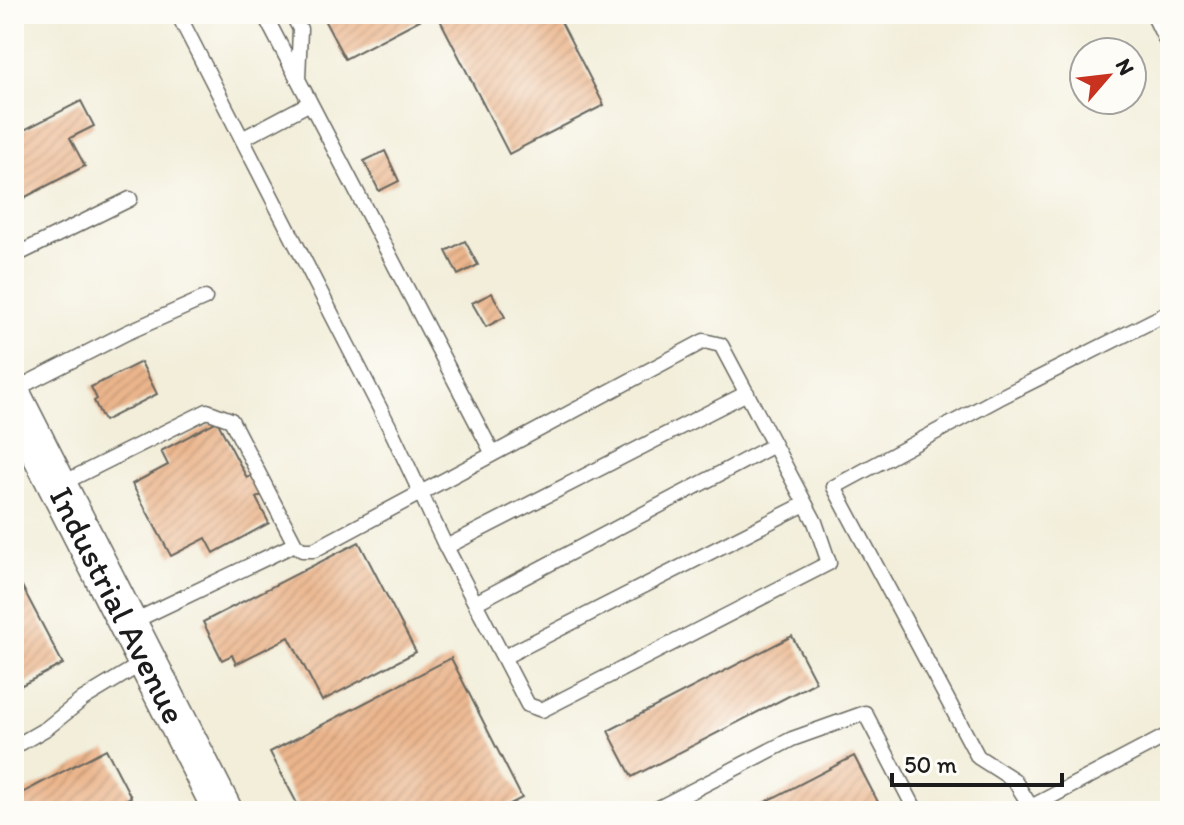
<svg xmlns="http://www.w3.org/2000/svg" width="1184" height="825" font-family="Itim,sans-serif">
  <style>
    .building { fill: url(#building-hatch) }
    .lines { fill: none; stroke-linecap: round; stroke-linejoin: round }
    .service-casing { stroke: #67665e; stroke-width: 17 }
    .secondary-casing { stroke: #67665e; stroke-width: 41 }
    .service { stroke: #fff; stroke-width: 14 }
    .secondary { stroke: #fff; stroke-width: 38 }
    .labels { text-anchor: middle; stroke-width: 6; stroke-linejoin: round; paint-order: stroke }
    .street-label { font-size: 34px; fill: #1c1c1c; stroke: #fdfcf7 }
  </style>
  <defs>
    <pattern id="building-hatch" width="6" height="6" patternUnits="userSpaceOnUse" patternTransform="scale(2)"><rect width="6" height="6" fill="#ebb58c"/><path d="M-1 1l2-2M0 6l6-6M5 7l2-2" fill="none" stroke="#c99b78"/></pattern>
  </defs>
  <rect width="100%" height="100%" fill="#fdfcf7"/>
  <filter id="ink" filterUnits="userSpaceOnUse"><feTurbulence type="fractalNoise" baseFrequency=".0125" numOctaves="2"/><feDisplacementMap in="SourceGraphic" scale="16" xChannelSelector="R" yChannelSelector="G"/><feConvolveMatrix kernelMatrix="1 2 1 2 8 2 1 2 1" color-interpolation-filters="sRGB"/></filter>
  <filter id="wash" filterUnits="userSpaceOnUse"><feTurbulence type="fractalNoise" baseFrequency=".006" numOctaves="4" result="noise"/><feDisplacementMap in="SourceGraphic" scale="32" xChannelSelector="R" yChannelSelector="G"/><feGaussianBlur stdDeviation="1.8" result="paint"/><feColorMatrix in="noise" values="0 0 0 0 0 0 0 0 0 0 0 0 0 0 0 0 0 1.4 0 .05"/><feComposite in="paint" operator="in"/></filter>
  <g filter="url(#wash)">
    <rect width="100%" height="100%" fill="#f2eeda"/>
    <g id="blocks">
      <path class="building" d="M321,14H431L345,59Z
        M437,14H557L604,105L509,154Z
        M81,101L94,126L70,138L85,166L14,203V135Z
        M385,151L399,181L379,191L364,161Z
        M465,241L478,265L458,275L446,251Z
        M492,293L505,317L486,327L472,303Z
        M141,362L157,394L104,421L94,401L97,399L91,387Z
        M217,421L247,478L257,472L268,492L256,498L269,523L214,553L206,538L171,556L132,484L168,465L161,451Z
        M359,542L416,652L322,701L289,637L236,664L232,655L222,660L203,622Z
        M14,571L63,664L14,689Z
        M792,636L816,682L632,777L608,731Z
        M451,658L522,798L496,811H301L270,752Z
        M106,749L131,797L103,811H14V797Z
        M854,756L878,802L860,811H748Z"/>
    </g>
  </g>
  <g filter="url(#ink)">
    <use href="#blocks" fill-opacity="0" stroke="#67665e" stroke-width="2"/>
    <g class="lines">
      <defs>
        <path id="service" d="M178,14L391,430L445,545L528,705L542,710L829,563L815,522L721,345L704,341L314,550H302L295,544
          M264,14L493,454
          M292,14L300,29L298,79
          M1153,14L1170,49
          M242,139L310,103
          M14,256L130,199
          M1170,312L999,398L834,487L978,757L1014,780L1031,807L1170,734
          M14,390L126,333L205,298
          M59,485L207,411L231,420L295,544L128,624
          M446,547L747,393
          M475,603L774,445
          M504,657L805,504
          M14,747L47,728L83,699L146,661
          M653,811L792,739L865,713L916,811"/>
        <g id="secondary">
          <path id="s1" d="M14,400L223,811"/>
        </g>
      </defs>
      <use href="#service" class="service-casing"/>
      <use href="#secondary" class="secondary-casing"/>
      <use href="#service" class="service"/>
      <use href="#secondary" class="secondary"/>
    </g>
  </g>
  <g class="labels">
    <g class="street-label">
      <text dy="12" stroke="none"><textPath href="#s1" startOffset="230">Industrial Avenue</textPath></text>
    </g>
  </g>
  <rect width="1184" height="825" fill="none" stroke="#fdfcf7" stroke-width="48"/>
  <g transform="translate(1108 76) rotate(62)"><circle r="38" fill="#fdfcf7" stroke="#a3a29f" stroke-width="2"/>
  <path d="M0-6L14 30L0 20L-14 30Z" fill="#c8321e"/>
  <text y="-12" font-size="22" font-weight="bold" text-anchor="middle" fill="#1c1c1c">N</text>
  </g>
  <path d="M892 773v12h170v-12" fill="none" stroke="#1c1c1c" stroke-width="4"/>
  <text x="904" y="773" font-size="24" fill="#1c1c1c" stroke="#fdfcf7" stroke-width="6" paint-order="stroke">50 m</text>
</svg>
